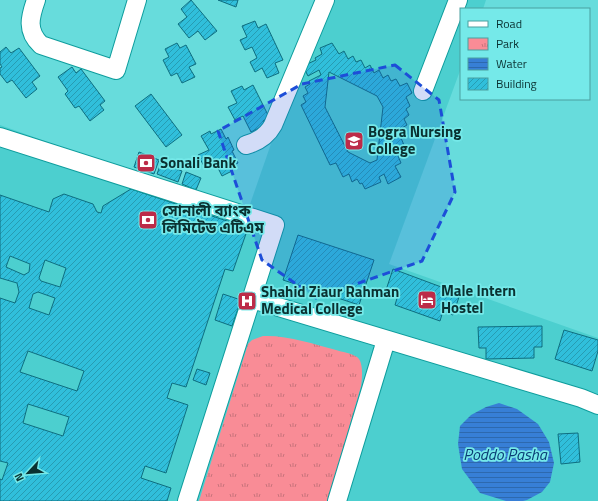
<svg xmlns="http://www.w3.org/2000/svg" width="598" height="501" font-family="'Titillium Web','Noto Sans Bengali',sans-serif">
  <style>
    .built { fill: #4ccfcf }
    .park { fill: url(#park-tufts) }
    .water { fill: url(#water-rules) }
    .building { fill: url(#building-hatch); stroke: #0e6e80; fill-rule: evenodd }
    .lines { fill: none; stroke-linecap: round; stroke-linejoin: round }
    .minor-casing { stroke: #0e9d9d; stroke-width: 20 }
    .minor { stroke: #fff; stroke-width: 18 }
    .marked { fill: #1d4ed8; fill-opacity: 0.2; stroke: #1d4ed8; stroke-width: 3; stroke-dasharray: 8 5; stroke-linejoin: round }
    .labels { text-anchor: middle; stroke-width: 3.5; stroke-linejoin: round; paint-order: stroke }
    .poi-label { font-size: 15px; font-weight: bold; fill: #0a3131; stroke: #75e9e9; text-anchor: start }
    .water-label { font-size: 16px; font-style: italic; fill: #0a3d75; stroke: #75e9e9 }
  </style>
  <defs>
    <pattern id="park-tufts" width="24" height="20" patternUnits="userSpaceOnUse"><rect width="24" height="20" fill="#f98c96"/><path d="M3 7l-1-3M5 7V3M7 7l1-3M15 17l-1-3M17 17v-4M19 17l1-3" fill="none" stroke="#c8737b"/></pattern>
    <pattern id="water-rules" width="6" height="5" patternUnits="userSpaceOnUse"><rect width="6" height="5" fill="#377fd6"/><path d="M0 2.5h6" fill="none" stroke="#2d69ae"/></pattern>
    <pattern id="building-hatch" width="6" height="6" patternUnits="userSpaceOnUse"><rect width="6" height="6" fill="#30bfdb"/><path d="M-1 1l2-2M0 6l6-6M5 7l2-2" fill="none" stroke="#279cb2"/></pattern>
  </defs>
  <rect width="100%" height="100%" fill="#67dcdc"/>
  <path class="built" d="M321,0H486L483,9H461V68L389,264L598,338V501H0V125L247,213Z"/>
  <path class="park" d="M263,336C288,335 313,344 336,350C342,352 351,353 357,357C364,362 362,379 361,386L328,501H199L248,344L252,340Z"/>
  <path class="water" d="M499,403L517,409L538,424L549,442L554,463L550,482L542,492L527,500L523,501H506L480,493L462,469L458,444L460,426L471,415L486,407Z"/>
  <path class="building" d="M191,0L217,31L205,40L198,31L189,38L178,24L187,17L181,9Z
    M218,0H238L236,7Z
    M255,21L258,28L266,24L283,60L275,63L279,73L267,78L262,68L255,72L250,62L257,58L252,47L245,50L240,40L247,37L242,26Z
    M177,43L180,48L186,45L196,64L189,67L195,77L182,83L177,73L171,76L163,60L169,57L165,49Z
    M332,43L339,54L344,51L348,59L353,56L356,62L361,60L365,68L370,65L374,73L379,70L383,78L388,75L391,81L396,79L400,86L407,83L412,93L406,97L410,106L406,109L409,115L404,119L407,125L402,128L406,135L401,138L404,145L400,147L403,154L398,156L401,163L395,166L401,177L388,184L384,174L379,177L381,182L365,189L362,183L360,184L357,179L352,182L349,174L343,177L336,163L330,165L301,105L306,102L303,96L308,93L305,87L310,84L309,81L321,75L319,70L308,76L303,66L316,60L315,58L322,54L320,48ZM329,72L377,96L383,107L377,160L370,163L348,152L325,107Z
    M6,47L11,53L19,48L40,76L32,82L37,89L26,98L12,80L7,83L0,74V68L2,67L0,64V52Z
    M72,67L76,73L81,69L105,101L100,105L104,110L90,121L79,106L75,108L65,94L68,91L58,77Z
    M253,85L269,117L263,121L265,125L251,132L243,116L235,120L228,107L237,103L231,91L242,86L244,90Z
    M151,94L182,135L166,147L135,106Z
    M221,129L226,139L228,137L234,150L232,151L238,163L230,167L232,171L222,176L215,162L205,168L198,155L209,150L201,136L210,131L211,134Z
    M139,152L159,160L154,174L134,167Z
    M161,163L182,171L178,182L157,174Z
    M186,172L201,178L196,190L182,184Z
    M131,189L248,228L233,271L225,269L186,387L172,383L167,398L188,405L166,473L145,466L141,478L171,488L167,501H0V479L2,480L8,463L0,461V298L15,303L19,292L17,283L0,278V195L49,212L53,199L64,194L93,204L97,212L101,213L103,206ZM10,256L30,264L29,272L24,275L6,267ZM45,260L66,268L60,287L41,281L39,278ZM38,292L55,298L49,315L29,308L33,294ZM28,351L84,371L77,391L20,372ZM28,404L69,417L63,436L23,423Z
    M298,235L374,260L359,305L283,280Z
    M393,269L460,294L453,315L443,311L440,321L395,305L398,295L386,290Z
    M223,294L241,300L232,326L215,320Z
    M542,326V347H534V358L486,359V348H479L478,327Z
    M564,330L598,340V351L592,371L555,359Z
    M197,369L210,373L206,385L193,380Z
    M578,433L580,462L561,464L558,434Z"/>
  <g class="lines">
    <defs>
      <path id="minor" d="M36,0C30,17 26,31 41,45L116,70L137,0
        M423,91L458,0
        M0,137L275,225L187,501
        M246,145C257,142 267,136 273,125L325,0
        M252,299L581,398L598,405
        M337,501L386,340"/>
    </defs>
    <use href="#minor" class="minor-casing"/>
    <use href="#minor" class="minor"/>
  </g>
  <path class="marked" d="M395,65L439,100L455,192L422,261L316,298L262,260L218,131L302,84Z"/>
  <defs>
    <symbol id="university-square" viewBox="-11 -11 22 22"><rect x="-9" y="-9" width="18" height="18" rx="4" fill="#bc2b48" stroke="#75e9e9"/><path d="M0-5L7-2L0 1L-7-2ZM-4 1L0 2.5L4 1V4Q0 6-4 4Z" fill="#fff"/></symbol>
    <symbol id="bank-square" viewBox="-11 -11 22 22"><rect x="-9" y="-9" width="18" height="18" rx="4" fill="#bc2b48" stroke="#75e9e9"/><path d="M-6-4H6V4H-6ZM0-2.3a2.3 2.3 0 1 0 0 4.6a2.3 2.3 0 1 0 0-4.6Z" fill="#fff"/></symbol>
    <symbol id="hotel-square" viewBox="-11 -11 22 22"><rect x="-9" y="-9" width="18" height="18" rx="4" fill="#bc2b48" stroke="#75e9e9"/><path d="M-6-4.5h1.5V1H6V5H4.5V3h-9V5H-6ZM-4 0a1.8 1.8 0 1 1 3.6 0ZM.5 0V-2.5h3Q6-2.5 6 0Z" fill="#fff"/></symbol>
    <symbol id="hospital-square" viewBox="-11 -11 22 22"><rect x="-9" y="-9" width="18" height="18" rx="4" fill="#bc2b48" stroke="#75e9e9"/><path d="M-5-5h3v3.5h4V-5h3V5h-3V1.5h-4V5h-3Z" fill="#fff"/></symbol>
  </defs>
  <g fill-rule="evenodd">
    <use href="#university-square" x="343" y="130" width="22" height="22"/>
    <use href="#bank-square" x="135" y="152" width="22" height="22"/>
    <use href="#bank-square" x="137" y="209" width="22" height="22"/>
    <use href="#hotel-square" x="416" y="289" width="22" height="22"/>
    <use href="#hospital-square" x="236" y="290" width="22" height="22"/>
  </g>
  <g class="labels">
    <g class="poi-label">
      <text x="368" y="137">Bogra Nursing<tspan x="368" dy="17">College</tspan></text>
      <text x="160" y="168">Sonali Bank</text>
      <text x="162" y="216">সোনালী ব্যাংক<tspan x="162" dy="17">লিমিটেড এটিএম</tspan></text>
      <text x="441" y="296">Male Intern<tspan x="441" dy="17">Hostel</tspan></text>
      <text x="261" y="297">Shahid Ziaur Rahman<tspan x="261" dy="17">Medical College</tspan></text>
    </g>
    <g class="water-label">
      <text x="505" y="460">Poddo Pasha</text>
    </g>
  </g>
  <rect x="460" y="8" width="130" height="92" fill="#75e9e9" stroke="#4a9f9f"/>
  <rect x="468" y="21" width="20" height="6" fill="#ffffff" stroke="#4a9f9f"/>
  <text x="496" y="28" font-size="12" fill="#0a3131">Road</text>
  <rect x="468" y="38" width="20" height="12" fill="url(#park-tufts)" stroke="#4a9f9f"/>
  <text x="496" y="48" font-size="12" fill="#0a3131">Park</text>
  <rect x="468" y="58" width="20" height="12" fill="url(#water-rules)" stroke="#4a9f9f"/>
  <text x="496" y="68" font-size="12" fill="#0a3131">Water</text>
  <rect x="468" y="78" width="20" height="12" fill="url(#building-hatch)" stroke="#4a9f9f"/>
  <text x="496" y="88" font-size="12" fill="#0a3131">Building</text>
  <g transform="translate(28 473) rotate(244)" stroke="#75e9e9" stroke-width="3" paint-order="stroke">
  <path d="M0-3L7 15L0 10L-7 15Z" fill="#0a3131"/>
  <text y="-6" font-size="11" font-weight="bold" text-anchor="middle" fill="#0a3131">N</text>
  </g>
</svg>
